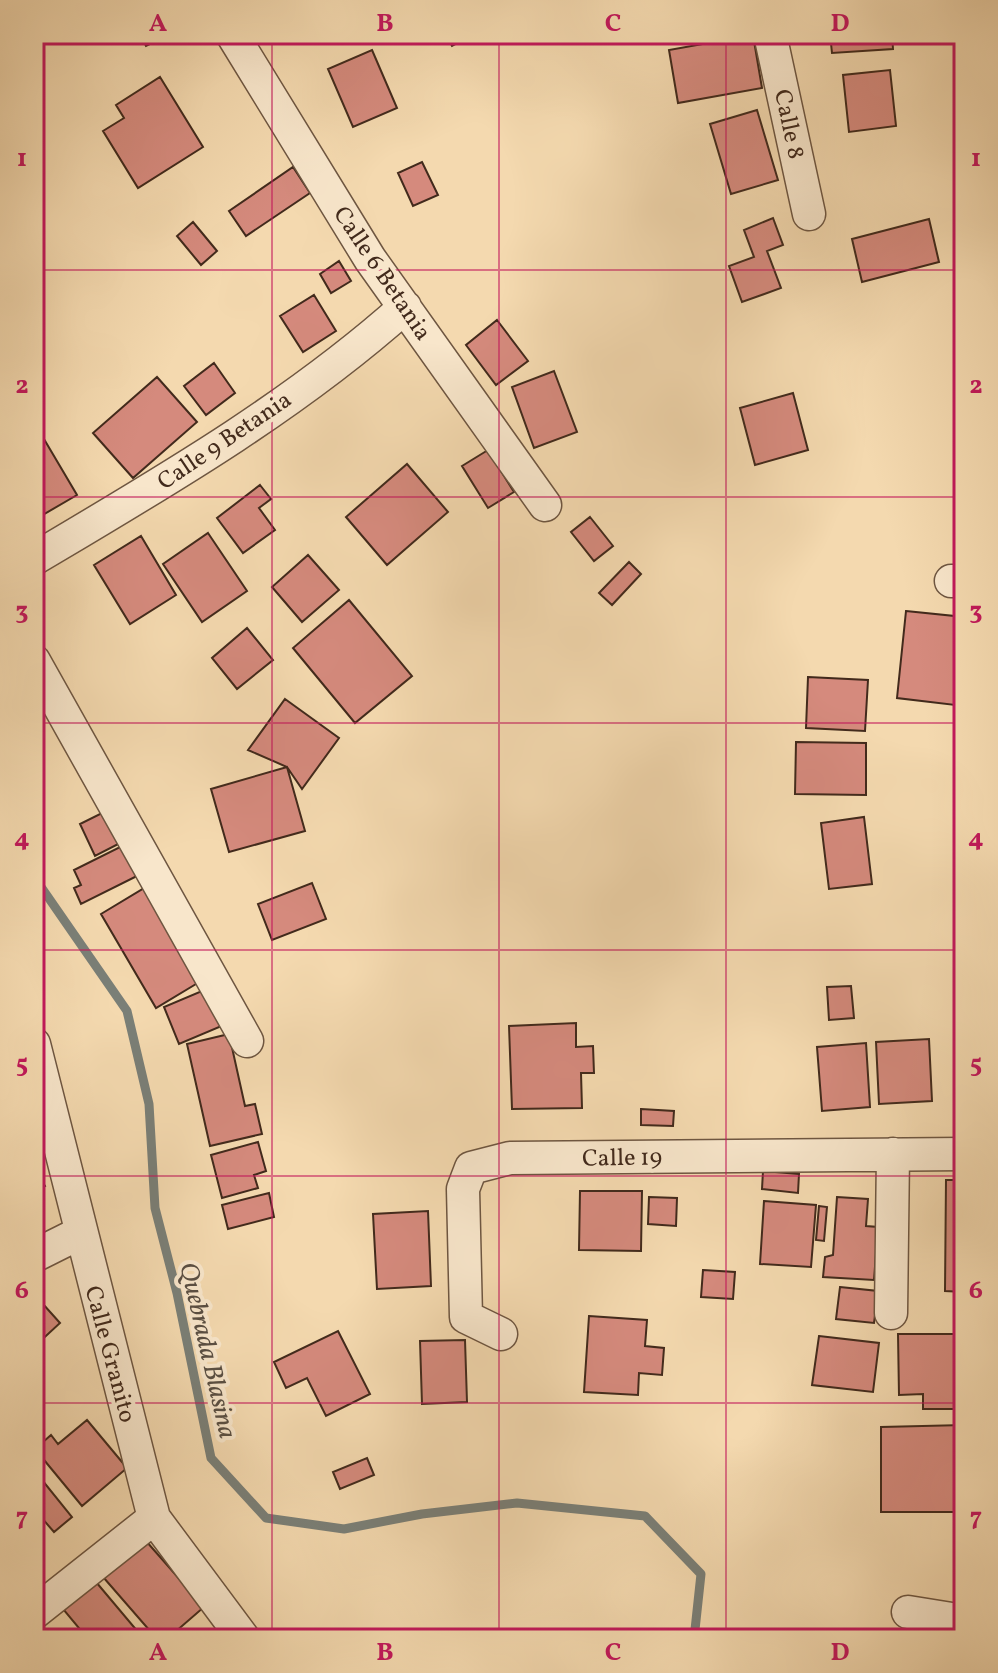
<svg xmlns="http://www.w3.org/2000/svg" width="998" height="1673" font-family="Vollkorn,serif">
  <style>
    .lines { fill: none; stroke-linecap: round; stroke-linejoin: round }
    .stream { stroke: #7a7f77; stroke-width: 9 }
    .building { fill: #d58a7d; stroke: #422a1c; stroke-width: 2 }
    .minor-casing { stroke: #6e5641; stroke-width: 35 }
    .minor { stroke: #f8e6cb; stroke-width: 32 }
    .grid { fill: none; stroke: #c2185b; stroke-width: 2; stroke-opacity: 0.55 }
    .labels { text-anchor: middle; stroke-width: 8; stroke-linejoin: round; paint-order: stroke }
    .street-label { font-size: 24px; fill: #422a1c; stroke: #f8e6cb }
    .water-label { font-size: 26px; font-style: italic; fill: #594e42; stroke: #f8e6cb }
    .neatline { fill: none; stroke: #c2185b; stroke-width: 3 }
    .grid-label { font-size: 26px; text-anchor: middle; font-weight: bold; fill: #c2185b }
  </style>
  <rect width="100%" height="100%" fill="#f4d9af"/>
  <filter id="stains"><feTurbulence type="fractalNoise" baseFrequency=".0025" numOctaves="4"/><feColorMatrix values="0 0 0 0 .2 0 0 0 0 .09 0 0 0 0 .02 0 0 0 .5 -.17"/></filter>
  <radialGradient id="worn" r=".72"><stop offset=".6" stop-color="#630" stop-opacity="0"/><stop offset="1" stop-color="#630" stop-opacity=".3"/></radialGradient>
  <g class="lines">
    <path class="stream" d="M34,864L39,884L127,1011L149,1104L155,1208L177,1293L211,1458L266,1518L344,1529L422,1514L517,1503L645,1516L701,1574L694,1639"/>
  </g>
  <path class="building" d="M140,34H170L146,46Z
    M446,34H474L452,46Z
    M830,34H892L893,49L832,53Z
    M753,35L762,88L678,103L669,50Z
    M372,50L397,108L353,127L328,69Z
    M890,70L896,126L849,132L843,75Z
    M160,77L203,147L138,188L103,131L124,118L116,105Z
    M757,110L778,180L731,194L710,124Z
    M422,162L438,195L413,206L398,173Z
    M293,167L310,193L246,236L229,211Z
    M773,218L783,245L767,251L781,288L742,302L729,266L754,257L744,230Z
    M929,219L939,262L862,282L852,239Z
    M193,222L217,251L201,265L177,236Z
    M339,261L351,281L331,293L320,274Z
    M314,295L336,331L303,352L280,316Z
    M497,320L528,361L496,385L466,345Z
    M214,363L235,393L206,415L184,386Z
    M554,371L577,432L534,448L512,387Z
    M157,377L197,422L133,478L93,433Z
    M793,393L808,450L755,465L740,408Z
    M41,434L77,495L34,520V438Z
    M488,450L514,492L488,508L462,466Z
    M407,464L448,512L387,565L346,517Z
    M260,485L271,499L259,508L275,530L243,553L217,518Z
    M590,517L613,546L594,561L571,532Z
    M208,533L247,591L202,622L163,564Z
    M141,536L176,595L130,624L94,565Z
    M308,555L339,590L302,622L272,587Z
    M629,562L641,574L612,605L599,593Z
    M349,600L412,676L355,723L293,648Z
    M906,611L964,617L955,705L897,698Z
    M247,628L273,660L237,689L212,658Z
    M808,677L868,680L865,731L806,728Z
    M285,699L339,738L302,789L287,767L248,750Z
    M796,742L866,743V795L795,794Z
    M287,767L305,831L229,852L211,789Z
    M112,808L128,839L95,856L80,824Z
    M864,817L872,884L829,889L821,823Z
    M126,844L141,874L81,904L74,888L81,885L74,870Z
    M312,883L326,919L272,940L258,904Z
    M146,887L201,981L156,1008L101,914Z
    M851,986L854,1018L829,1020L827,987Z
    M209,988L224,1025L179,1044L164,1007Z
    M576,1023V1047L593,1046L594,1073H581L582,1108L512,1109L509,1026Z
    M229,1034L245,1106L255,1104L262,1134L210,1146L187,1044Z
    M929,1039L932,1101L879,1104L876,1042Z
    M866,1043L870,1107L822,1111L817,1047Z
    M641,1109L674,1111L673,1126L641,1125Z
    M258,1142L266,1171L254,1175L258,1188L222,1198L211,1155Z
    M34,1169L45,1186L34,1194Z
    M763,1171L799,1174L798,1193L762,1189Z
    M946,1180H964V1292L945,1291Z
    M580,1191H642L641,1251L579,1250Z
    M269,1193L274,1217L228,1229L222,1205Z
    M649,1197L677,1198L676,1226L648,1224Z
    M837,1197L868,1199L866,1226L878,1227L874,1280L823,1277L825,1257L833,1255Z
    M764,1201L816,1205L811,1267L760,1264Z
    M819,1206L827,1207L824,1241L816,1240Z
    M428,1211L431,1286L377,1289L373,1214Z
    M703,1270L735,1272L733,1299L701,1297Z
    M840,1287L878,1291L874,1323L836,1319Z
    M34,1294L60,1323L34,1347Z
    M589,1316L647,1320L645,1346L664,1348L662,1375L639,1373L638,1395L584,1392Z
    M338,1331L370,1394L326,1416L307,1378L286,1388L274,1362Z
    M898,1334H964V1409H923V1394L899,1395Z
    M819,1336L879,1343L873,1392L812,1385Z
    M465,1340L467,1402L422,1404L420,1341Z
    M87,1420L127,1468L82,1506L35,1449L51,1435L58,1444Z
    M964,1425V1512H881V1427Z
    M367,1458L374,1475L340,1489L333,1472Z
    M34,1470L72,1517L54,1532L34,1509Z
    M139,1533L204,1607L167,1639H157L97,1570Z
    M91,1576L144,1639H88L58,1603Z"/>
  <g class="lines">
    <defs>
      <path id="minor" d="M232,34L370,259L545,505
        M770,34L809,214
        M34,559C162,483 293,407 405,307
        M951,581H964
        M34,661L247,1041
        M34,1044L154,1518L244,1639
        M34,1256L80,1233
        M891,1313L893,1154
        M501,1334L466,1317L463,1189L471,1168L510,1158L964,1154
        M908,1612L964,1621
        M34,1613L154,1518"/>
    </defs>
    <use href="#minor" class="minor-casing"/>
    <use href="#minor" class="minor"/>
  </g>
  <path class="grid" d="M272,34V1639M499,34V1639M726,34V1639M34,270H964M34,497H964M34,723H964M34,950H964M34,1176H964M34,1403H964"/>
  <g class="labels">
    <g class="street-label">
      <text transform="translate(790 124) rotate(78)" y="8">Calle 8</text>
      <text transform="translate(383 273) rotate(56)" y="8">Calle 6 Betania</text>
      <text transform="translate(224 440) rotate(-34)" y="8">Calle 9 Betania</text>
      <text transform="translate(622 1157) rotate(-1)" y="8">Calle 19</text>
      <text transform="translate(111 1354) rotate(75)" y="8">Calle Granito</text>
    </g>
    <g class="water-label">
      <text transform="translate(209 1350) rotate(77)" y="9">Quebrada Blasina</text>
    </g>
  </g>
  <rect width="998" height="1673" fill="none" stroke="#f4d9af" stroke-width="88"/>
  <rect x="44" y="44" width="910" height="1585" class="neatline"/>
  <g class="grid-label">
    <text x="158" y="31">A</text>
    <text x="385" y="31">B</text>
    <text x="613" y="31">C</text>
    <text x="840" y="31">D</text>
    <text x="22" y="166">1</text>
    <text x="976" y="166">1</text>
    <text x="22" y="393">2</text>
    <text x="976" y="393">2</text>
    <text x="22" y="619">3</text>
    <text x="976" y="619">3</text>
    <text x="22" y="846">4</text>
    <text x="976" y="846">4</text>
    <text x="22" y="1072">5</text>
    <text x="976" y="1072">5</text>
    <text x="22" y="1298">6</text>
    <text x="976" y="1298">6</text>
    <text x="22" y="1525">7</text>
    <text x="976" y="1525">7</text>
    <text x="158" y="1660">A</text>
    <text x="385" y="1660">B</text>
    <text x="613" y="1660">C</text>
    <text x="840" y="1660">D</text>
  </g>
  <rect width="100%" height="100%" filter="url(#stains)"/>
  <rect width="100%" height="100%" fill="url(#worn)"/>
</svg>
